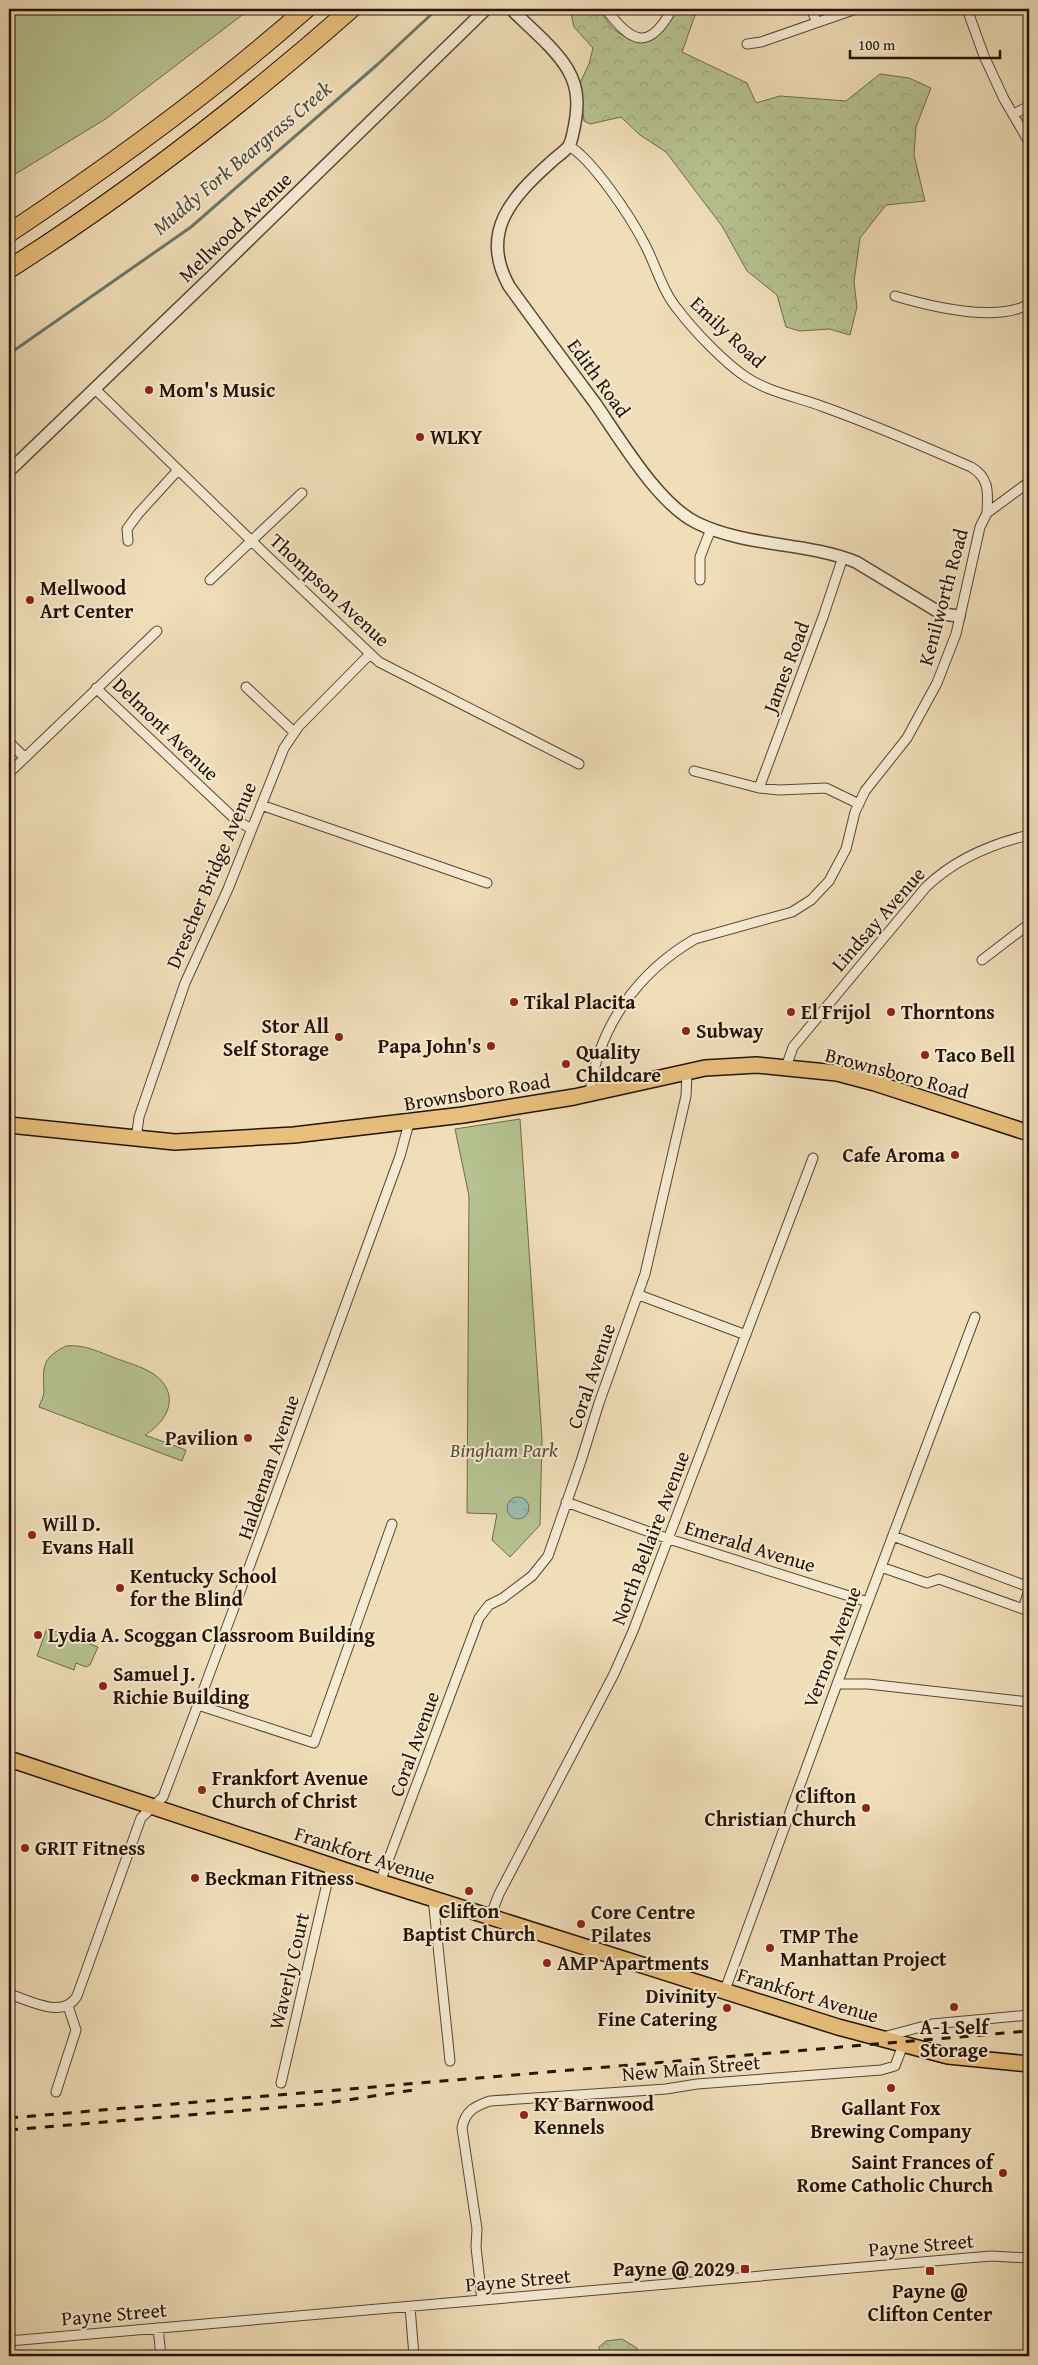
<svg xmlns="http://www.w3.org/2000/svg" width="1038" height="2365" font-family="'Gentium Book Plus',serif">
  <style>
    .forest { fill: url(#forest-crowns); stroke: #6e6a4c }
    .park { fill: #b6c291; stroke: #6e6a4c }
    .water { fill: url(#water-ripples); stroke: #6c786a }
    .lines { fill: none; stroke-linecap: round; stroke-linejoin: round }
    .stream { stroke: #6c786a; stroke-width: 3 }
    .minor-casing { stroke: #584633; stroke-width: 11 }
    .tertiary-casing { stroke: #584633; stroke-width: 14 }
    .primary-casing { stroke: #261306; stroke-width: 18 }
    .motorway-casing { stroke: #261306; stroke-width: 20 }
    .minor { stroke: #f5ead2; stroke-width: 9 }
    .tertiary { stroke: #f5ead2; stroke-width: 11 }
    .primary { stroke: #e8bf7c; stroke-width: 15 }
    .motorway { stroke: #e8bf7c; stroke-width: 18 }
    .rail { stroke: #261306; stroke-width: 3; stroke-dasharray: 9 9; stroke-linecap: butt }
    .poi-dot { fill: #8f2418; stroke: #f5ead2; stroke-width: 2 }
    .labels { text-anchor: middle; stroke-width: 4; stroke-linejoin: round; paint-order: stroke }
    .street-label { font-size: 20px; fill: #261306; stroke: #f5ead2 }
    .poi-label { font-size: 20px; font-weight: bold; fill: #261306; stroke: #f5ead2; text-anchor: start }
    .park-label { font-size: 20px; font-style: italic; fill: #585037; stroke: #f5ead2 }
    .water-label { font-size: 21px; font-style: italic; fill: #4f4e40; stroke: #f5ead2 }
  </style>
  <defs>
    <pattern id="forest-crowns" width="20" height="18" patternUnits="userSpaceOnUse" patternTransform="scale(1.25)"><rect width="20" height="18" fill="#b6c291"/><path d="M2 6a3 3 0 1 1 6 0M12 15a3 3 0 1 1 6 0" fill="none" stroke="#9ca67c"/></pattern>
    <pattern id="water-ripples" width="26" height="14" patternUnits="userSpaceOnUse" patternTransform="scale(1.25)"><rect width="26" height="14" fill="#9abcad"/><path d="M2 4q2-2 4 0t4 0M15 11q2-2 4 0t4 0" fill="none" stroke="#85a193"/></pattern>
  </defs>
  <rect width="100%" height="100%" fill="#f0deb9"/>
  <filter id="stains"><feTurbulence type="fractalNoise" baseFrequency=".004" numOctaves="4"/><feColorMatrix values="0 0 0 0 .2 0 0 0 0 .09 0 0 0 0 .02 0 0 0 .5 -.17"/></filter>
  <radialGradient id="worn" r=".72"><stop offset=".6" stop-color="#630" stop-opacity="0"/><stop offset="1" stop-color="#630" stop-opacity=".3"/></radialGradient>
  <path class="forest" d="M570,9H599C604,16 609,26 616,31C639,48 667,36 673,9H699L694,18L682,52L747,83L756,103L780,96L846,101L880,74L909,78L931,88L916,127L914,155L925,201L886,205L860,238L854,282L857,307L850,335L829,329L800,331L786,327L777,295L747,271L722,226L666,152L640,135L621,117L590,124L584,121L579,85L589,64L593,48L574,27Z
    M622,2339L637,2348L638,2356H600L599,2347L606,2341Z"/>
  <path class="park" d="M9,9H250L107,118L9,178Z
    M520,1119L542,1439L540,1525L510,1557L492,1540L497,1514L467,1513L469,1196L455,1129Z
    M66,1346C84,1344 99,1352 115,1358C128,1363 144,1367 155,1375C181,1395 168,1421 145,1435L186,1450L182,1461L39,1407C40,1403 44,1396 44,1392C43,1368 41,1358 66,1346Z
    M47,1628L98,1647L90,1665L86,1667L76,1663L74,1670L37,1656Z"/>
  <path class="water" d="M507 1508a11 11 0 1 1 22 0a11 11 0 1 1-22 0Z"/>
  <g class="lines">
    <path class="stream" d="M9,354L191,227L378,64L437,9"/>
    <defs>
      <path id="minor" d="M606,9C631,43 649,52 672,9
        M811,9L817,22
        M967,9L984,56L1004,99L1029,142
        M747,44L761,42L856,9
        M1014,114L1029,106
        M569,146C592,159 630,216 643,241C656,264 661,290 679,311C695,332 725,363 746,377C770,393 798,397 824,407C874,425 923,446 971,467C990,478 988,493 987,513
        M895,296C929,306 997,323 1029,304
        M95,389L263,552L379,662L579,764
        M128,541L127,529L138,514L178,470
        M210,580L302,493
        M700,580V557L711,529
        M246,687L294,732
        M96,688L237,821L252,829
        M9,742L24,757
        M694,771L759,788L779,790L826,788L859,804
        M9,773L157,631
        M759,788L823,617L843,557
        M261,805L487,883
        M982,960L1029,924
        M786,1067L793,1047L926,887C954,860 991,844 1029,835
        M590,1093C598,1027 638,972 695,939L792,912L811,900L829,881L846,849L855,812L865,791L907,738L937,683L956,634L980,527L987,513L1029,482
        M136,1139L139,1117L185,983L228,889L284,748L299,726L370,654
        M639,1295L746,1335
        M566,1502L669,1539L868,1602
        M893,1536L1029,1587
        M881,1567L927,1583L939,1579L1023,1609L1029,1590
        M837,1684H868L1029,1702
        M198,1705L314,1743L392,1524
        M380,1882L479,1618L489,1605L503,1598L532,1576L548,1556L581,1461L599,1403L645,1274L686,1096L687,1072
        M433,1898L450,2061
        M490,1917L499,1894L614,1674L633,1631L813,1158
        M725,1990L837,1684L975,1317
        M9,1994C29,2000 63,2020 77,1996L141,1818L163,1797C244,1584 322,1370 400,1156L409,1123
        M883,2037L932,2024L1029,2015
        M281,2083L331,1866
        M56,2092L76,2030L68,2006
        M482,2300L476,2247L477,2229L462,2128C465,2111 475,2106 490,2101L666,2089L697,2084L881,2070L895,2066L903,2045
        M410,2307L414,2356
        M158,2328L161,2356
        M9,2341L991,2256L1029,2258"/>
      <path id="tertiary" d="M511,9C529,27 556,49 568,70C580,90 578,111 573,133C572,138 571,143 568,147C563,153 556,157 551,162C512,197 479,232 509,286C537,325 566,364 595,403C620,439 658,504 697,523C747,547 805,542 856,562L942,614L959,616
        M9,471L212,276L486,9"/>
      <path id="primary" d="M9,1125L175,1142L294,1135L463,1115L574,1097L705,1068L757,1065L837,1073L875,1083L1029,1133
        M9,1759L380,1882L838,2027L948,2056L1029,2064"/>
      <path id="motorway" d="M9,233C113,164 213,91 306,9
        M9,269C130,192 243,104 351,9"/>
    </defs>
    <use href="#minor" class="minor-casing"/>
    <use href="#tertiary" class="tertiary-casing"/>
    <use href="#primary" class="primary-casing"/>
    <use href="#motorway" class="motorway-casing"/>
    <use href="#minor" class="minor"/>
    <use href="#tertiary" class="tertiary"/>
    <use href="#primary" class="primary"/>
    <use href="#motorway" class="motorway"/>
    <path class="rail" d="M9,2118L1029,2031
      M9,2130L321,2104L413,2090"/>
  </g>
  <g class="poi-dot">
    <circle cx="149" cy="390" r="5"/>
    <circle cx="420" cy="437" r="5"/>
    <circle cx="30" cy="600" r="5"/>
    <circle cx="514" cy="1002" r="5"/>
    <circle cx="791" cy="1012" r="5"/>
    <circle cx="891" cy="1012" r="5"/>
    <circle cx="686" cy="1031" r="5"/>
    <circle cx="339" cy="1037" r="5"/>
    <circle cx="491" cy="1046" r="5"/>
    <circle cx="925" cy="1055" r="5"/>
    <circle cx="566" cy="1064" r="5"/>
    <circle cx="955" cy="1155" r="5"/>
    <circle cx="248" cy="1438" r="5"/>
    <circle cx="32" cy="1535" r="5"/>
    <circle cx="120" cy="1588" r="5"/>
    <circle cx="38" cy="1635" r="5"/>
    <circle cx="103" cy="1686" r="5"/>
    <circle cx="202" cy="1790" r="5"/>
    <circle cx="866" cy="1808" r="5"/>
    <circle cx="25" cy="1848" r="5"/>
    <circle cx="195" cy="1878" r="5"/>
    <circle cx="469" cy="1891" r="5"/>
    <circle cx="581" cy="1924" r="5"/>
    <circle cx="770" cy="1948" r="5"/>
    <circle cx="547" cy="1963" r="5"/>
    <circle cx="954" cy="2007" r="5"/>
    <circle cx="727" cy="2008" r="5"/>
    <circle cx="891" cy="2088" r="5"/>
    <circle cx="524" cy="2115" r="5"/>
    <circle cx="1003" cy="2173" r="5"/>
    <rect x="740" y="2264" width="10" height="10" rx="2.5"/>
    <rect x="925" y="2266" width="10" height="10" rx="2.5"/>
  </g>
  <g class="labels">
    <g class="street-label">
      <text transform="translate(235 227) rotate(-44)" y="7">Mellwood Avenue</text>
      <text transform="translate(728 332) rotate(43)" y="7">Emily Road</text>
      <text transform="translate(599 378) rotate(54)" y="7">Edith Road</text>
      <text transform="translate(330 590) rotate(43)" y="7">Thompson Avenue</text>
      <text transform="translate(943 597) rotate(-75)" y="7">Kenilworth Road</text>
      <text transform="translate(786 667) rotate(-69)" y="7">James Road</text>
      <text transform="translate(166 729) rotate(44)" y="7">Delmont Avenue</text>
      <text transform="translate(211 875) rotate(-67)" y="7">Drescher Bridge Avenue</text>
      <text transform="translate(878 919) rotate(-49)" y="7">Lindsay Avenue</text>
      <text transform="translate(897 1073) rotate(15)" y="7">Brownsboro Road</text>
      <text transform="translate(477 1092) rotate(-9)" y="7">Brownsboro Road</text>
      <text transform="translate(591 1376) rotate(-71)" y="7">Coral Avenue</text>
      <text transform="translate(268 1467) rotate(-71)" y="7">Haldeman Avenue</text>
      <text transform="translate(650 1538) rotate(-69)" y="7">North Bellaire Avenue</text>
      <text transform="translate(750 1546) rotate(17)" y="7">Emerald Avenue</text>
      <text transform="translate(832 1647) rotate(-69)" y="7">Vernon Avenue</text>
      <text transform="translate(414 1744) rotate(-70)" y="7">Coral Avenue</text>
      <text transform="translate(365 1855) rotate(18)" y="7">Frankfort Avenue</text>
      <text transform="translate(289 1971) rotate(-77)" y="7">Waverly Court</text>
      <text transform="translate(808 1995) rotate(17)" y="7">Frankfort Avenue</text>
      <text transform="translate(691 2068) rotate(-5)" y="7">New Main Street</text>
      <text transform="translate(921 2245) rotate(-5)" y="7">Payne Street</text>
      <text transform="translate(518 2280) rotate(-5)" y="7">Payne Street</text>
      <text transform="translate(114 2314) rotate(-5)" y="7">Payne Street</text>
    </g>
    <g class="poi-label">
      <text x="159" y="397">Mom's Music</text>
      <text x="430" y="444">WLKY</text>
      <text x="40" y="595">Mellwood<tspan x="40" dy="23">Art Center</tspan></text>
      <text x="524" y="1009">Tikal Placita</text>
      <text x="801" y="1019">El Frijol</text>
      <text x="901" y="1019">Thorntons</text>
      <text x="329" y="1033" text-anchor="end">Stor All<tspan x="329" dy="23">Self Storage</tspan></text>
      <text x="696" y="1038">Subway</text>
      <text x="481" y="1053" text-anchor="end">Papa John's</text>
      <text x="576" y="1059">Quality<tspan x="576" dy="23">Childcare</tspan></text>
      <text x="935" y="1062">Taco Bell</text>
      <text x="945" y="1162" text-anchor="end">Cafe Aroma</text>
      <text x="238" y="1445" text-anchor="end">Pavilion</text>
      <text x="42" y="1531">Will D.<tspan x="42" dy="23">Evans Hall</tspan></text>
      <text x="130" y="1583">Kentucky School<tspan x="130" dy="23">for the Blind</tspan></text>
      <text x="48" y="1642">Lydia A. Scoggan Classroom Building</text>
      <text x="113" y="1681">Samuel J.<tspan x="113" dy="23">Richie Building</tspan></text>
      <text x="212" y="1785">Frankfort Avenue<tspan x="212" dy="23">Church of Christ</tspan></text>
      <text x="856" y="1803" text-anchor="end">Clifton<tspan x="856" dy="23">Christian Church</tspan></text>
      <text x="35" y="1855">GRIT Fitness</text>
      <text x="205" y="1885">Beckman Fitness</text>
      <text x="469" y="1918" text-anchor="middle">Clifton<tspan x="469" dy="23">Baptist Church</tspan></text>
      <text x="591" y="1919">Core Centre<tspan x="591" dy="23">Pilates</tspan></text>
      <text x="780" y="1943">TMP The<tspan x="780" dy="23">Manhattan Project</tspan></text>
      <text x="557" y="1970">AMP Apartments</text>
      <text x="717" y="2003" text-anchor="end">Divinity<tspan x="717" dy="23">Fine Catering</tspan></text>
      <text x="954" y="2034" text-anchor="middle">A-1 Self<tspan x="954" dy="23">Storage</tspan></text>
      <text x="534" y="2111">KY Barnwood<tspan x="534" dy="23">Kennels</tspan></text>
      <text x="891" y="2115" text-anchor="middle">Gallant Fox<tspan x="891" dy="23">Brewing Company</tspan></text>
      <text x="993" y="2169" text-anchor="end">Saint Frances of<tspan x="993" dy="23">Rome Catholic Church</tspan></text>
      <text x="735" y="2276" text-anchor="end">Payne @ 2029</text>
      <text x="930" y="2298" text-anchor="middle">Payne @<tspan x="930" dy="23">Clifton Center</tspan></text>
    </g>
    <g class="park-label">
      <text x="504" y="1457">Bingham Park</text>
    </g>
    <g class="water-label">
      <text transform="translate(242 158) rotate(-40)" y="7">Muddy Fork Beargrass Creek</text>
    </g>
  </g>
  <rect width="1038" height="2365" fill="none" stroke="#f0deb9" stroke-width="30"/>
  <rect x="10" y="10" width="1018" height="2345" fill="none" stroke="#261306" stroke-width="2.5"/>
  <rect x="15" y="15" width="1008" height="2335" fill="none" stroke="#261306"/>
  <path d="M850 50v8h150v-8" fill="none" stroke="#261306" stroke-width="2.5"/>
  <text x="858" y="50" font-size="15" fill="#261306" stroke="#f5ead2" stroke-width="4" paint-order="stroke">100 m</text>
  <rect width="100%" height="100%" filter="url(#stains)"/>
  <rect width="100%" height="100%" fill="url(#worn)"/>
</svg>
